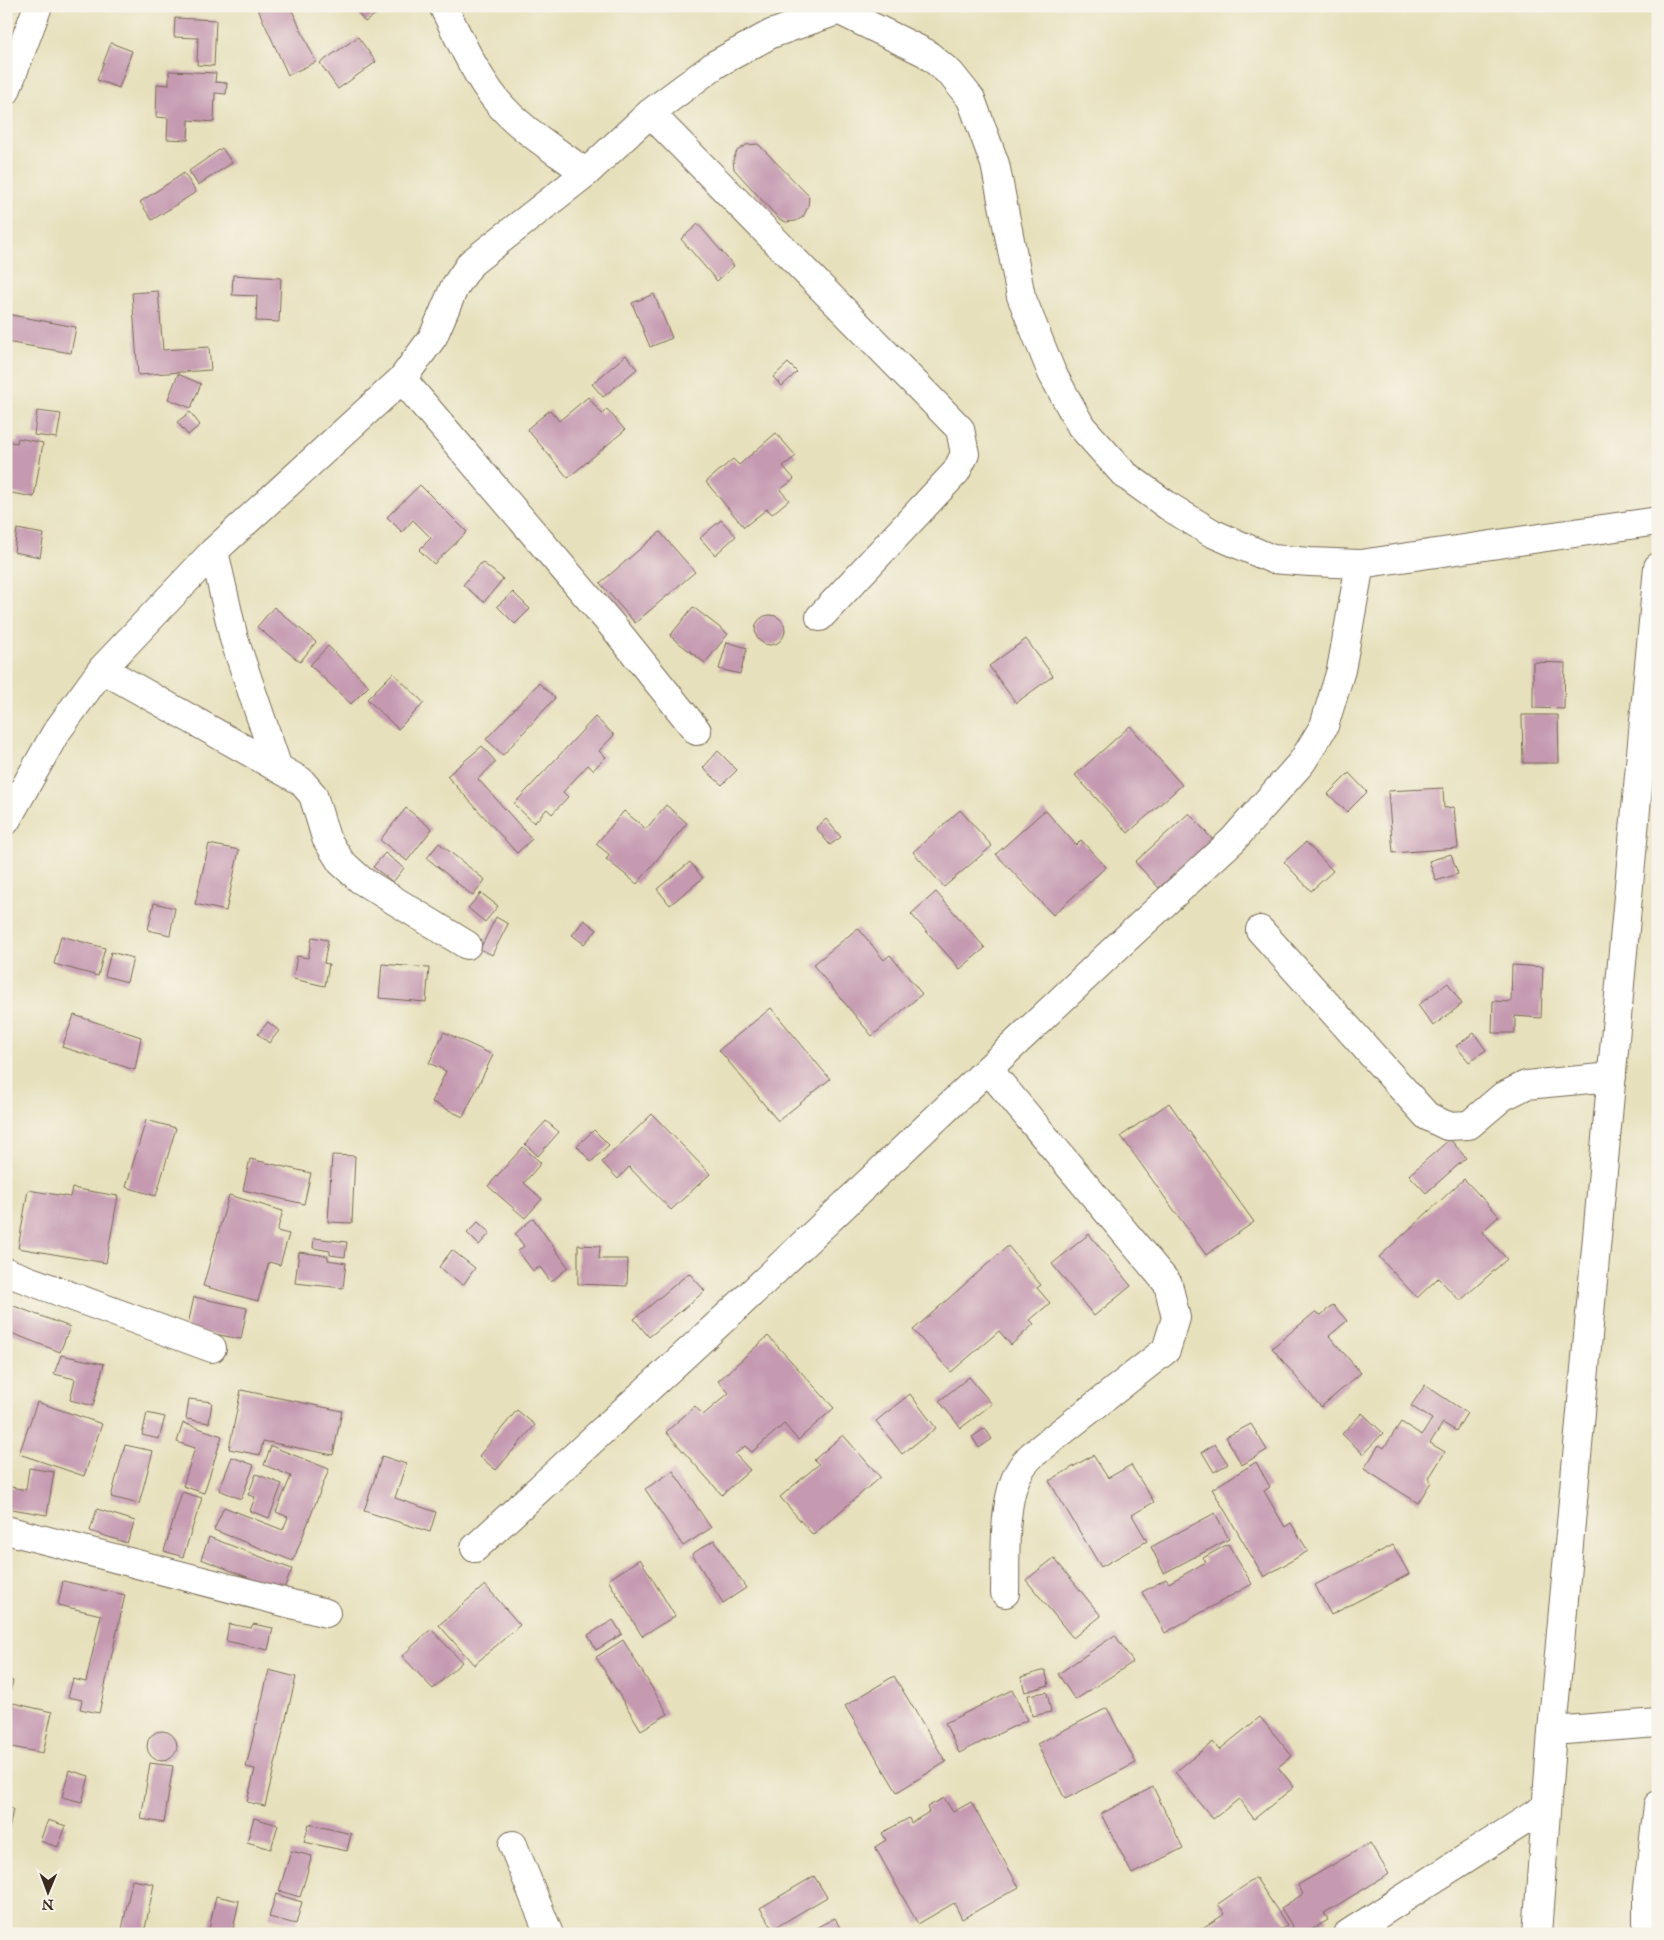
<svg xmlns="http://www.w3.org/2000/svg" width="1664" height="1940" font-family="'IM FELL Great Primer',serif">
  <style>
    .building { fill: #c59ab1 }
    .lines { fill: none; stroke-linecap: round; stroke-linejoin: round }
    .minor-casing { stroke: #776a55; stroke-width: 30 }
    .minor { stroke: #fff; stroke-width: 28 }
  </style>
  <rect width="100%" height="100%" fill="#f7f3e8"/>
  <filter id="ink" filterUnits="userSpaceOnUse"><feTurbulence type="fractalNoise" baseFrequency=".02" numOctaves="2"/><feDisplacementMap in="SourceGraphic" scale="10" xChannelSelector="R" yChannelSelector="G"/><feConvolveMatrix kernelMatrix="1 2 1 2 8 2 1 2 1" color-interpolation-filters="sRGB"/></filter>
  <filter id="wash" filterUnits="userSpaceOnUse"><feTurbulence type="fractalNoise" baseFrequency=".0096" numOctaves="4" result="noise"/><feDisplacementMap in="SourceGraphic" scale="20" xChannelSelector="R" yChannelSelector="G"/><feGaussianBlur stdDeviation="1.12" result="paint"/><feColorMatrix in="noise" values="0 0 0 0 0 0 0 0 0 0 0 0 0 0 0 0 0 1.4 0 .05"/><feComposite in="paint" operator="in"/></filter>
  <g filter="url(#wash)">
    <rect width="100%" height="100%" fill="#e7e0bc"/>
    <g id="blocks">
      <path class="building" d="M290,6L316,62L288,75L257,7Z
        M353,6H387L365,22Z
        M175,18L216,20L214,66L197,65L198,38L174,37Z
        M358,37L376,62L338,89L320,63Z
        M111,43L132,51L119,88L97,80Z
        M169,71L216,73L215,82L227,83L226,94L215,93L214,122L189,120L188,140L167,139L168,118L156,117L157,84L169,85Z
        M758,144L809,196L808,207L803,217L796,221L786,222L779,219L734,169L733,160L737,151L746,145Z
        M222,148L232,163L198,185L189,171Z
        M184,173L196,192L152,220L140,202Z
        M698,224L734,266L717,281L681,239Z
        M233,275L281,278L279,322L256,321L257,296L232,295Z
        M158,291L163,350L209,347L211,370L138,375L132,293Z
        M654,294L672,338L650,347L632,303Z
        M6,314L76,327L71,353L6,342Z
        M626,355L637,369L603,397L592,384Z
        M788,363L797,372L782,386L773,377Z
        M178,374L201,384L191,408L168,399Z
        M588,397L602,414L607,409L625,430L568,478L527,429L550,410L559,421Z
        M37,411L61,414L57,438L34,435Z
        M190,412L200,425L188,435L177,422Z
        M776,433L796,456L783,466L794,479L780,490L789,500L772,514L767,509L744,527L706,482L733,459L739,465Z
        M18,438L43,443L34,497L6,492V441L17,443Z
        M420,485L467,532L434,564L419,550L431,538L413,520L402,532L387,517Z
        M721,520L736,536L715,555L700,538Z
        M17,529L44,534L40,557L14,552Z
        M660,532L695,572L635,623L600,583Z
        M482,562L503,579L484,602L463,585Z
        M513,592L530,609L515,624L497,606Z
        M274,607L316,642L300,662L257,627Z
        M693,607L728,634L705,663L670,636Z
        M755 630a15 15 0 1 1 30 0a15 15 0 1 1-30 0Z
        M1026,639L1053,676L1016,703L989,666Z
        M727,642L747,648L740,674L719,669Z
        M328,646L369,686L351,704L310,665Z
        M1533,662L1565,663L1564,709L1533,708Z
        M393,673L424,703L398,729L367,699Z
        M539,683L555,698L503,755L486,739Z
        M1522,715H1558L1559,763H1523Z
        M595,717L614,735L599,751L606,757L593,770L588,765L563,792L568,797L552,814L547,809L534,823L514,804Z
        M1130,726L1182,785L1128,833L1075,775Z
        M482,746L496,762L478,779L532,839L517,853L447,776Z
        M718,751L737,770L722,785L703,768Z
        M1349,773L1367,792L1347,812L1328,794Z
        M1443,788L1444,808L1454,807L1458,848L1393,853L1388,791Z
        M666,805L687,823L637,884L606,859L610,855L596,844L624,811L646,829Z
        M406,808L432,829L407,861L380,840Z
        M960,810L992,846L944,887L913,852Z
        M1045,810L1076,845L1081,840L1106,867L1053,915L996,854Z
        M1189,813L1213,840L1159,888L1135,862Z
        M826,819L841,837L830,845L816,828Z
        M1306,842L1333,871L1311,891L1284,862Z
        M439,843L485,880L473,896L427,858Z
        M209,844L239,850L226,911L195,904Z
        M385,853L404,868L393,882L373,867Z
        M1451,854L1458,874L1436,881L1429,861Z
        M690,862L703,878L670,905L657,889Z
        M936,892L985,948L960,969L911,914Z
        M481,893L498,906L485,922L468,908Z
        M154,903L175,908L170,935L148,930Z
        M496,917L508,924L492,955L480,949Z
        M584,920L597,930L584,944L572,935Z
        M858,928L884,960L890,955L922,994L872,1036L813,965Z
        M61,936L105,948L98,976L54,964Z
        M312,937L328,940L324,963L329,964L325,986L293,979L297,956L308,958Z
        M111,952L133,958L127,982L105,976Z
        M382,964L429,968L426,1002L379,998Z
        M1512,965L1543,967L1541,1018L1515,1016V1033H1492L1493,1001L1511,1002Z
        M1448,983L1462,1004L1433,1026L1418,1005Z
        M771,1008L830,1079L778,1121L719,1050Z
        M74,1015L141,1037L135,1070L62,1047Z
        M268,1022L279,1031L269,1043L258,1034Z
        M444,1032L493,1055L463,1117L432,1102L446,1071L429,1063Z
        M1474,1033L1486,1050L1469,1062L1456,1046Z
        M1169,1103L1254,1222L1206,1255L1121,1136Z
        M652,1114L710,1174L671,1210L629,1167L618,1179L602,1162Z
        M146,1120L176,1128L156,1196L126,1187Z
        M546,1121L559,1132L538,1156L525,1144Z
        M594,1130L609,1145L591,1162L577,1146Z
        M1450,1139L1466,1158L1426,1193L1409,1175Z
        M523,1147L541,1163L524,1183L542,1199L525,1218L488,1186Z
        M332,1155L355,1156L352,1223L328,1222Z
        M250,1159L311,1173L304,1204L243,1190Z
        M1464,1179L1499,1216L1482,1232L1507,1259L1460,1301L1438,1278L1417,1298L1379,1257Z
        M72,1188L118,1196L106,1263L18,1248L28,1190L70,1197Z
        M229,1195L283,1211L277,1231L289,1234L280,1265L269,1262L258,1301L203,1286Z
        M533,1218L568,1267L551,1282L540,1267L533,1271L518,1251L524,1246L515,1234Z
        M478,1222L490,1233L479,1245L467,1233Z
        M1089,1234L1131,1286L1094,1316L1052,1264Z
        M314,1238L347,1242L345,1257L330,1255V1251L313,1248Z
        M578,1245L600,1246L599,1259H628L627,1286L578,1284Z
        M1008,1246L1041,1285L1037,1288L1050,1303L1030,1320L1034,1324L1011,1345L999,1331L951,1372L913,1330Z
        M452,1250L475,1268L463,1285L439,1267Z
        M299,1252L328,1256V1260L346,1263L343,1288L295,1283Z
        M689,1273L705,1291L649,1337L634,1319Z
        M194,1297L247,1308L241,1339L187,1329Z
        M6,1303L70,1327L60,1352L6,1331Z
        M1333,1305L1347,1321L1329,1336L1361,1373L1321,1407L1272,1348L1315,1312L1321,1315Z
        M768,1336L834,1408L798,1440L784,1424L752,1452L745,1446L735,1454L750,1470L722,1495L666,1432L695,1406L703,1415L729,1393L718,1381Z
        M61,1355L104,1364L93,1406L70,1400L75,1379L54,1374Z
        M969,1377L992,1404L961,1428L939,1401Z
        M1425,1385L1467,1413L1456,1431L1443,1423L1430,1443L1445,1452L1429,1478L1431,1482L1418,1503L1364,1469L1379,1445L1384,1448L1401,1422L1422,1435L1432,1419L1411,1406Z
        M241,1390L342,1411L333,1455L263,1441L260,1455L229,1449Z
        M910,1394L936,1428L902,1454L876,1421Z
        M189,1399L212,1402L209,1423L186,1419Z
        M37,1402L102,1424L84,1476L19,1454Z
        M517,1410L535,1425L496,1470L479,1456Z
        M147,1413L165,1417L159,1439L142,1435Z
        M1362,1413L1383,1433L1363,1454L1342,1434Z
        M183,1423L222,1436L204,1493L183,1486L195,1448L177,1442Z
        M1251,1424L1267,1450L1242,1465L1226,1437Z
        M985,1428L992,1439L979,1448L972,1437Z
        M843,1435L880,1477L813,1535L780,1497L819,1464L814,1460Z
        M1215,1444L1228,1464L1214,1472L1202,1452Z
        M125,1445L153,1451L139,1504L111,1497Z
        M271,1446L329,1469L293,1561L214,1530L224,1507L283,1530L288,1517L276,1512L291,1476L264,1465Z
        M1093,1455L1108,1478L1131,1465L1154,1502L1132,1515L1147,1541L1101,1567L1049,1481Z
        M382,1456L406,1464L395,1498L436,1512L430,1532L364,1511Z
        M232,1457L254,1465L241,1499L219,1490Z
        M1256,1462L1270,1487L1264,1491L1285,1527L1291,1523L1308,1551L1264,1577L1212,1489Z
        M29,1468L54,1472L47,1515L6,1508V1486L26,1490Z
        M673,1471L711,1528L683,1546L645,1489Z
        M256,1474L282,1484L269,1518L250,1511L255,1497L248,1495Z
        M182,1492L202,1498L183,1557L164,1551Z
        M97,1509L135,1521L127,1543L90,1531Z
        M1215,1513L1229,1539L1164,1573L1151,1547Z
        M209,1537L292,1569L283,1591L201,1559Z
        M714,1540L746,1588L723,1603L692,1554Z
        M1228,1544L1252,1584L1165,1633L1142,1592L1166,1579L1169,1583L1206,1562L1203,1558Z
        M1393,1545L1409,1574L1331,1615L1315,1585Z
        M1054,1558L1101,1616L1073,1638L1026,1580Z
        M640,1559L675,1616L642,1636L608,1580Z
        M63,1581L125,1595L99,1713L80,1709L82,1700L68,1697L73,1679L86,1682L101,1615L58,1605Z
        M485,1585L520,1625L474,1665L439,1625Z
        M613,1620L622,1634L596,1650L588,1635Z
        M229,1624L251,1628L253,1624L273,1628L268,1650L226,1641Z
        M431,1629L462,1662L433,1689L402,1656Z
        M1115,1635L1133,1662L1075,1700L1058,1674Z
        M623,1640L668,1714L641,1730L596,1657Z
        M269,1670L296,1677L265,1806L247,1802L255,1769L246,1767Z
        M1045,1670L1049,1685L1025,1692L1021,1677Z
        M894,1676L946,1762L897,1792L845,1706Z
        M6,1680L13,1681L7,1702H6Z
        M1012,1690L1027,1720L959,1753L945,1723Z
        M1047,1692L1051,1712L1032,1716L1028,1695Z
        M13,1703L52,1712L43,1753L6,1746V1735Z
        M1107,1708L1136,1763L1065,1799L1037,1744Z
        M1260,1717L1292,1756L1278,1767L1294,1787L1254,1819L1239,1799L1213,1819L1175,1772L1213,1742L1219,1750Z
        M147 1746a15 15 0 1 1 30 0a15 15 0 1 1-30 0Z
        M150,1763L173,1766L164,1823L141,1819Z
        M69,1770L89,1776L82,1802L62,1797Z
        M1153,1787L1183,1848L1132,1874L1101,1814Z
        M944,1798L953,1812L971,1802L1019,1887L962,1919L954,1903L918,1924L875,1847L886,1840L882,1833L909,1818L911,1823L929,1812L927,1807Z
        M6,1808L13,1809L9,1830H6Z
        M254,1818L278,1825L271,1849L247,1842Z
        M48,1820L66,1826L58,1847L40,1841Z
        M309,1824L351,1834L347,1851L304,1842Z
        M1370,1843L1389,1874L1324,1913L1328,1920L1304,1934H1297L1281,1908L1303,1894L1298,1885Z
        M291,1851L312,1856L300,1897L279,1891Z
        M814,1876L827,1897L773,1929L760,1908Z
        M1256,1878L1287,1925L1274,1934H1201L1199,1930L1225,1914L1218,1904Z
        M132,1880L154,1884L144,1934L122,1930Z
        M276,1894L302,1902L296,1924L269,1917Z
        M216,1896L239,1901L232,1934H208Z
        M835,1918L843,1934H813L812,1930Z"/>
    </g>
  </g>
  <g filter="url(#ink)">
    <use href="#blocks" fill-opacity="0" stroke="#776a55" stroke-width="1"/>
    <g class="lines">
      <defs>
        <path id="minor" d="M443,6C459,38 474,72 496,100C519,129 557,151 586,173
          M838,10L926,53L951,74L971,99L995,164L1021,296L1052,373L1081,426L1124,474L1168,506L1212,533L1272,559L1310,562L1360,564L1658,521
          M6,91L38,6
          M650,113L960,429L965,454L956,472L820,617
          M402,379L616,630L697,731
          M214,551L234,639L278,768
          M102,669L301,781L313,795L326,838L341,862L361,880L467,945
          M6,821L55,734L102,669L214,551L402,379L433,337L454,288L471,263L586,173L650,113L716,64L771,34L851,6
          M1260,930L1427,1116L1447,1126L1469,1125L1502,1097L1526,1085L1612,1077
          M988,1069L1168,1284L1176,1318L1166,1350L1032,1455C1028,1459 1023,1464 1020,1470C1002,1499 1006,1559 1005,1593
          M6,1272L212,1348
          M6,1530L326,1613
          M475,1548L740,1304L1118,946L1233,840L1302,762L1324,726L1341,670L1360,564
          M1552,1731L1658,1723
          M513,1845L549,1934
          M1348,1934L1546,1807
          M1537,1934L1552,1731L1658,567
          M1647,1934V1896L1658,1805"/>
      </defs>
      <use href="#minor" class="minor-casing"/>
      <use href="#minor" class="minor"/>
    </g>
  </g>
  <rect width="1664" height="1940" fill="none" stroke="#f7f3e8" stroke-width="25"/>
  <g transform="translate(48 1892) rotate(181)" stroke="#f7f3e8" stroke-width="4" paint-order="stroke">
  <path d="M0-4L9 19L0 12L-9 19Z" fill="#3b2a1e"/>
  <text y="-8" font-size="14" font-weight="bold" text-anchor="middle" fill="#3b2a1e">N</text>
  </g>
</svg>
